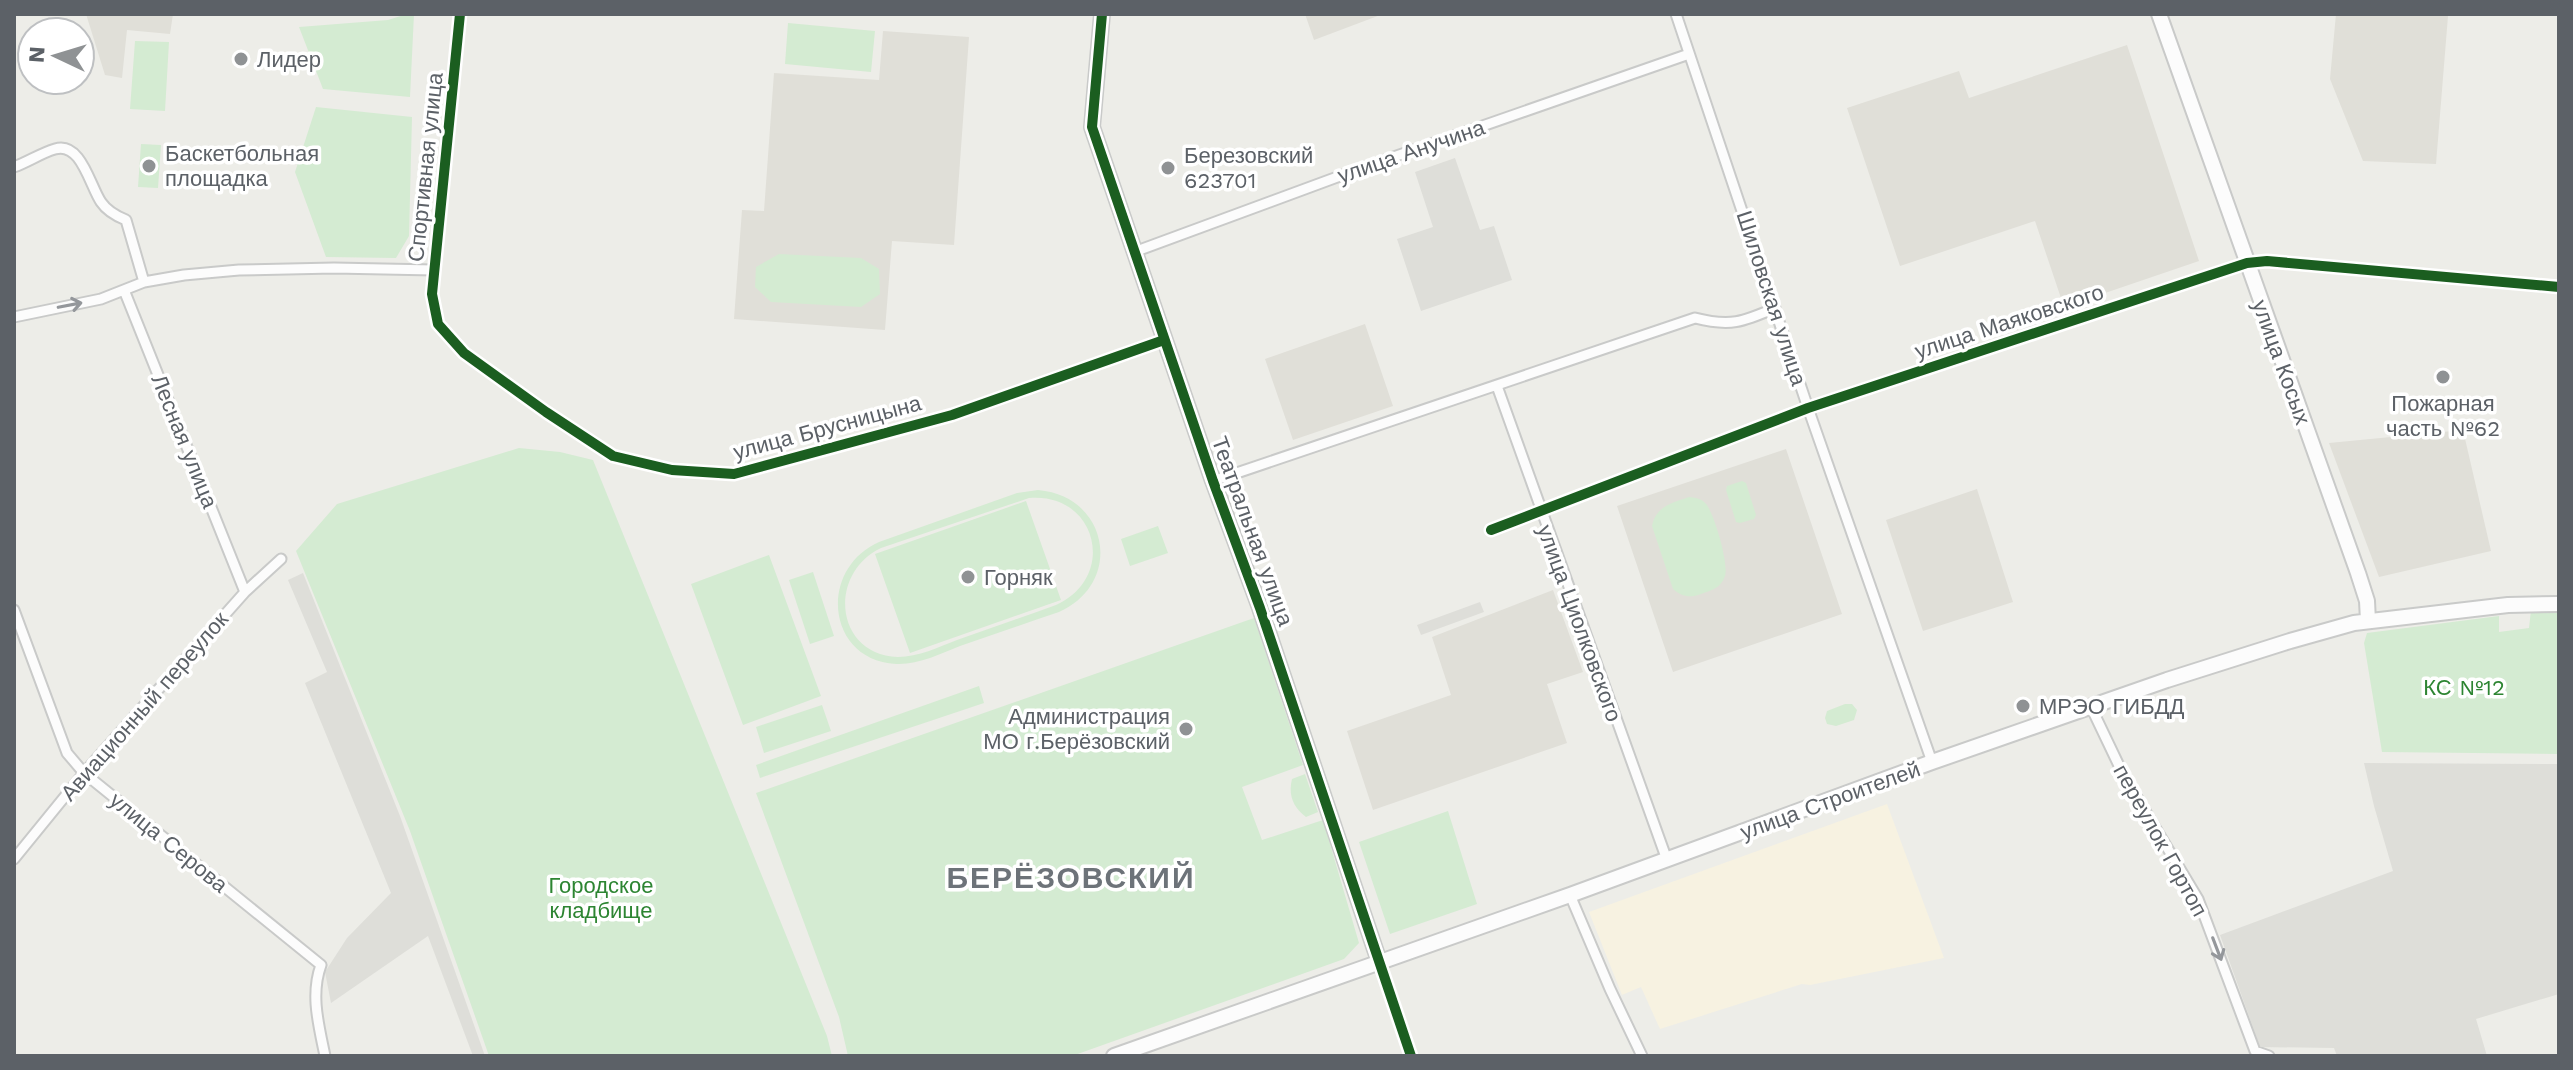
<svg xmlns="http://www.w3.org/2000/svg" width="2573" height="1070" font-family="'Work Sans',sans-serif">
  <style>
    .commercial { fill: #f7f2e1 }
    .industrial { fill: #deded9 }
    .education { fill: #e0dfd8 }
    .green { fill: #d4ebd2; fill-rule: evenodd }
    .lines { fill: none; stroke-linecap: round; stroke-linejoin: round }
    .street-casing { stroke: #c9cac9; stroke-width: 13 }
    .secondary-casing { stroke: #c9cac9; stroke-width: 18 }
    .street { stroke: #fcfcfc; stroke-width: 9 }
    .secondary { stroke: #fcfcfc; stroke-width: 14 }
    .cycleway-casing { stroke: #fff; stroke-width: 15 }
    .cycleway { stroke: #1b5e20; stroke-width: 10 }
    .oneway { stroke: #94979b }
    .poi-dot { fill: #8f9294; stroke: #fff; stroke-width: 3 }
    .labels { text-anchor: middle; stroke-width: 7; stroke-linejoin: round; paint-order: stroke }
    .poi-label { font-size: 22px; fill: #5c6167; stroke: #fff; text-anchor: start }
    .street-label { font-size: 22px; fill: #5c6167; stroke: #fff }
    .park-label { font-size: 22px; fill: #2d8532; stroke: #fff }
    .district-label { font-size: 30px; font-weight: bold; letter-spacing: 2px; fill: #6d7379; stroke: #fff }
  </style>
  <rect width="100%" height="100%" fill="#edede8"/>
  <path class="commercial" d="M1887,804L1944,958L1810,985L1802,984L1660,1029L1641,987L1622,995L1589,912Z"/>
  <path class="industrial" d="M1455,158L1480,230L1494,226L1512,280L1421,311L1397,239L1433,227L1415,172Z
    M303,573L400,816L485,1056H473L428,936L331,1003L325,972L347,938L391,893L305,683L327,672L288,580Z
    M1480,602L1484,612L1421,635L1417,625Z
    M2364,763L2559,764V994L2476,1019L2487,1056H2337L2334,1048L2260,1047L2220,935L2393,871L2374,806Z"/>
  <path class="education" d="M86,14H173L170,34L127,30L122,78L105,75Z
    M1305,14H1383L1314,40Z
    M2336,14L2448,16L2436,164L2363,161L2330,79Z
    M883,31L969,37L954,245L892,241L885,330L734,319L742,210L764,211L774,73L879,80Z
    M2127,45L2199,261L2064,307L2035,221L1900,266L1847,108L1959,71L1969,98Z
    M1365,324L1393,406L1293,440L1265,359Z
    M2463,430L2491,551L2379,577L2329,443Z
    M1786,449L1842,614L1673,672L1617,506Z
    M1977,489L2013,602L1923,631L1886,520Z
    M1553,590L1583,672L1547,684L1567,743L1373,810L1347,731L1451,695L1432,637Z"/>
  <path class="green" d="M407,14H414L410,97L323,89L299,27L388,20Z
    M788,23L875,31L871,72L785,64Z
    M135,41L169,42L165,111L130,109Z
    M316,107L412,117L409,236L396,258L326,257L295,172Z
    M141,144L161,145L158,188L138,187Z
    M779,254L861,258L879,269L880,294L861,307L771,302L755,287L756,267Z
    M519,448L560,452L593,460L827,1036L832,1056H489L410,831L296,551L337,504Z
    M1742,481L1746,483L1756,515L1754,519L1740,523L1736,522L1726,490L1727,486Z
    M1038,490C1109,496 1124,583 1059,612C1026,623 993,635 960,646C940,654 918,665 896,664C826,660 818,569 879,542L1017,493ZM1029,498C1097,492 1118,577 1056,605C1023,617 990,628 957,640C939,647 918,657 898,657C835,655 827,574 881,548Z
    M1689,497C1696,498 1701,498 1706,504C1714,513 1729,564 1725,576C1721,588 1712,590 1701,594C1690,598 1682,597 1673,589L1652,526C1656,506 1672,503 1689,497Z
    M1026,501L1061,600L910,653L875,554Z
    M1158,526L1168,553L1130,566L1121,539Z
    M769,555L821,696L743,725L691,584Z
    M813,572L834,636L810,644L789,580Z
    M2531,610L2559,612V754L2382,752L2364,643L2367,633L2499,616V632L2529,628Z
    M1254,618L1303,765L1242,787L1262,840L1323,820L1359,943L1344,959L1072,1056H848L839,1017L756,793Z
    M979,686L984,703L760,778L756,765Z
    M1845,704H1852L1857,710L1854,720L1836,726L1827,724L1825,718L1827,711Z
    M822,705L831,731L764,753L756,727Z
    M1305,774L1318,812L1306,817C1293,807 1288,795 1292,779Z
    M1448,811L1477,904L1390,934L1359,842Z"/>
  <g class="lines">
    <defs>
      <path id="street" d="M460,14L432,294L438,324L464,353L546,412L613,456L672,470L734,474L952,415L1164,340
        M1676,14L1808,408L1932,762
        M14,167C28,162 41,153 55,149C81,141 90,186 101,202C107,211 116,216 126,220L144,282
        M1134,252L1359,169L1689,54
        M124,290L245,592
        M14,317L101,299L144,282L184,275L239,270L334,268L434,270
        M1497,386L1667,860
        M1213,481L1695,318C1730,327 1743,322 1775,308
        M1491,530L1808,408L2247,263L2267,261L2559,287
        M14,610L67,753L84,773L321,965C310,995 319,1026 325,1056
        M2091,707L2123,774L2198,899L2255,1051L2269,1056
        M14,859L84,773L245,592L281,559
        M1570,895L1610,989L1642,1056
        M1379,961L1411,1056"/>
      <path id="secondary" d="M1102,14L1092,127L1213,481L1260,608L1379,961
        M2159,14L2358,573L2367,601L2368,621
        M1114,1056L1570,895L1932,762L2167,680L2290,641L2354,623L2508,605L2559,604"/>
    </defs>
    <use href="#street" class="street-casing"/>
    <use href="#secondary" class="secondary-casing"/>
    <use href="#street" class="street"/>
    <use href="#secondary" class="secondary"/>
    <defs>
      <path id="cycleway" d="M460,14L432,294L438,324L464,353L546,412L613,456L672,470L734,474L952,415L1164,340
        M1102,14L1092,127L1213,481L1260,608L1411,1056
        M1491,530L1808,408L2247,263L2267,261L2559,287"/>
    </defs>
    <use href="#cycleway" class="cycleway-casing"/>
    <use href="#cycleway" class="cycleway"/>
  </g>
  <defs><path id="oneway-shaft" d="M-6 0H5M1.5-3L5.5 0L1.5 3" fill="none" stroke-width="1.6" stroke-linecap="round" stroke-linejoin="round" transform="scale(2)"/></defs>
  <g class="oneway">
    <use href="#oneway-shaft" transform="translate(70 305) rotate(-11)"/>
    <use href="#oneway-shaft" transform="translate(2217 949) rotate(69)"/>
  </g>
  <g class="poi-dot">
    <circle cx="241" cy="59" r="8"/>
    <circle cx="149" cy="166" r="8"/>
    <circle cx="1168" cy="168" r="8"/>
    <circle cx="2443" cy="377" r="8"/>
    <circle cx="968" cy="577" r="8"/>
    <circle cx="2023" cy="706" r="8"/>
    <circle cx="1186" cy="729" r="8"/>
  </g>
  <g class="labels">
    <g class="poi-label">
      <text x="257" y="67">Лидер</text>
      <text x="165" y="161">Баскетбольная<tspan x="165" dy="25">площадка</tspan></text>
      <text x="1184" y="163">Березовский<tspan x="1184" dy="25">623701</tspan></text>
      <text x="2443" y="411" text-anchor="middle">Пожарная<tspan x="2443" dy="25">часть №62</tspan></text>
      <text x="984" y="585">Горняк</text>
      <text x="2039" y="714">МРЭО ГИБДД</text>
      <text x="1170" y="724" text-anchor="end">Администрация<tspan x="1170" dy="25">МО г.Берёзовский</tspan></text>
    </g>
    <g class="street-label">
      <text transform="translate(1411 151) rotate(-19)" y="8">улица Анучина</text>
      <text transform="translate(425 167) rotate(-84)" y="8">Спортивная улица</text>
      <text transform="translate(1772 298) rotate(72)" y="8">Шиловская улица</text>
      <text transform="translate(2009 321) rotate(-18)" y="8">улица Маяковского</text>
      <text transform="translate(2282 362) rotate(70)" y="8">улица Косых</text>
      <text transform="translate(827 427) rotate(-15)" y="8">улица Брусницына</text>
      <text transform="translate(185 441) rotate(68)" y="8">Лесная улица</text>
      <text transform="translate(1253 531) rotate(70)" y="8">Театральная улица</text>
      <text transform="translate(1580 623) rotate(70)" y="8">улица Циолковского</text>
      <text transform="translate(144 706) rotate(-49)" y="8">Авиационный переулок</text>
      <text transform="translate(1830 800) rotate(-20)" y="8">улица Строителей</text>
      <text transform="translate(2161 840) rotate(61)" y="8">переулок Гортоп</text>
      <text transform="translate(169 842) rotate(39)" y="8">улица Серова</text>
    </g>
    <g class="park-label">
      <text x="2464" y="695">КС №12</text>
      <text x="601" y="893">Городское<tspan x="601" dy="25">кладбище</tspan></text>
    </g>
    <g class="district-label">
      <text x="1071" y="888">БЕРЁЗОВСКИЙ</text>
    </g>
  </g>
  <rect width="2573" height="1070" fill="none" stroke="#5c6167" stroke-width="32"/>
  <g transform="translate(56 56) rotate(274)"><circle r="38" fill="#ffffff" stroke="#bec0c2" stroke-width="2"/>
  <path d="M0-6L14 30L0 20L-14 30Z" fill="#8f9294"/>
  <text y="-12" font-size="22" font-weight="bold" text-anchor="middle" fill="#5c6167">N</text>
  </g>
</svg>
